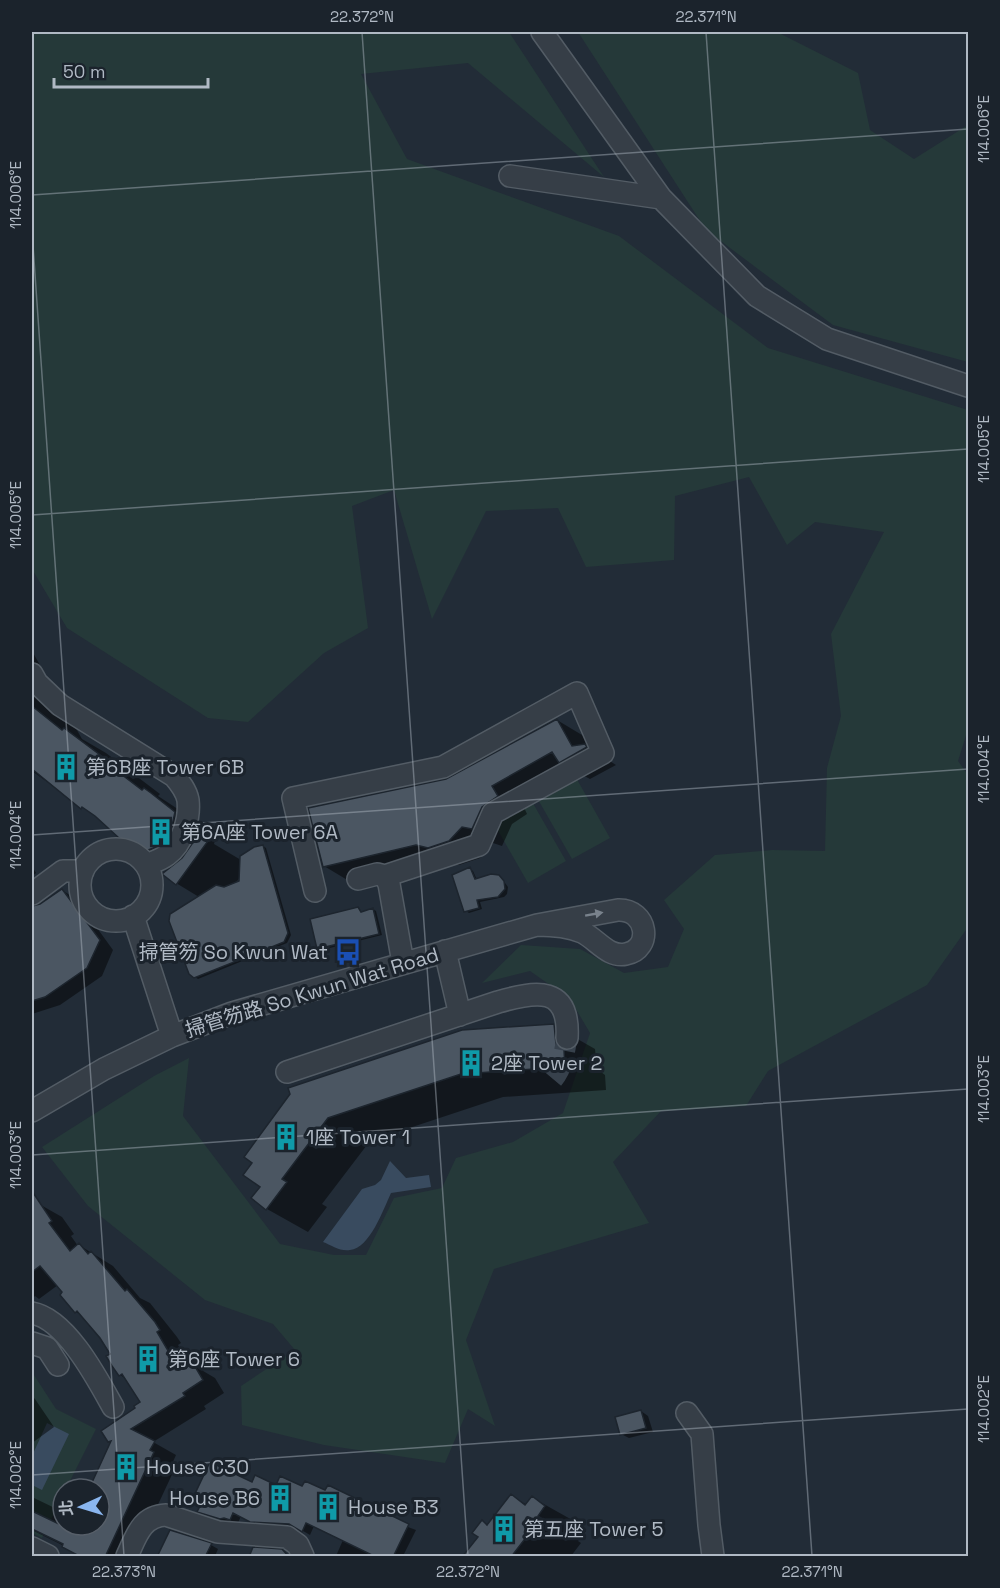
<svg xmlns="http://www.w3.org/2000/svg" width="1000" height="1588" font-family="'Space Grotesk','Noto Sans TC',sans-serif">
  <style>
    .green { fill: #253939 }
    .water { fill: #394b5f }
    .shadow { fill: #0007; fill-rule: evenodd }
    .building { fill: #4b5662; stroke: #1d252e; stroke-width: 1.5 }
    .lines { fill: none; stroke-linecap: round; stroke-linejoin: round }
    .minor-tunnel { stroke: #37414c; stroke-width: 21; stroke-dasharray: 21 10; stroke-linecap: butt }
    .minor-casing { stroke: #535c65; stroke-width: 24 }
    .minor { stroke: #363e47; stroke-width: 21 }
    .oneway { fill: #79828c }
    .ticks { fill: none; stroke: #b0b9c4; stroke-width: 1.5; stroke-opacity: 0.45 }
    .labels { text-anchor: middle; stroke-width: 6; stroke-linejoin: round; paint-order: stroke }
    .poi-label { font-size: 20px; fill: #b0b9c4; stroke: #1b232c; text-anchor: start }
    .street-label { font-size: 20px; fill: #b0b9c4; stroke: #1b232c }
    .neatline { fill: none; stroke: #b0b9c4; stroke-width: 2 }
    .ticks-label { font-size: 15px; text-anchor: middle; fill: #b0b9c4 }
  </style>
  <rect width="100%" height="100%" fill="#222c37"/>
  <path class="green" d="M32,32H509L604,177L468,63L361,74L407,159L619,236L768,348L968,410V729L958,761L968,775V927L927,985L768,1071L746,1106L661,1111L613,1162L649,1223L494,1269L466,1340L495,1426L468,1409L445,1463L324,1445L242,1425L241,1386L295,1350L273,1324L205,1300L88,1206L42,1147L154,1076L189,1058L183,1116L280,1244L334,1255H366L394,1198L442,1188L456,1158L513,1142L563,1113L590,1033L570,999L530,971L482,983L521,945L580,949L624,973L668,967L684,929L664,900L715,855L772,850L825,851L827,768L841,716L831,634L884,532L815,522L787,545L749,477L675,496L674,560L586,567L558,508L486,511L432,619L394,490L352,506L368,628L324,653L248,722L208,718L67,628L32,569Z
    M578,32H777L858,73L870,130L914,159L968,125V362L833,325L706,230Z
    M574,774L610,838L572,859L536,796Z
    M530,798L566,861L528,883L492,820Z
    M32,1372L56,1409L96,1429L66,1489H63V1495L42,1538L32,1533Z"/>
  <path class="water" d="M390,1161L406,1178L429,1175L431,1187L391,1193C383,1210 370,1248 350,1250C341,1252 331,1245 323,1242L362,1189L375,1185L381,1180Z
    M47,1423L69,1434L42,1490L32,1485V1456Z"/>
  <path class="shadow" d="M32,651L82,739L106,753L160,794L158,796L193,819L216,837L214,844L241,860L263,846L266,848L291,935L287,943L198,979L195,977L199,897L176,883L173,868L127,842L99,817L82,807L32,771V734L35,729L32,727ZM241,876V882L234,885Z
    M557,720L587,738L594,751L616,765L590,779L577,772L522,803L527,814L512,824L502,846L493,843L480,858L459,865L447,862L354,884L324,866L446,781Z
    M32,866L36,873L32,876Z
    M470,869L473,871L477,880L499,876L502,879L508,887L507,894L504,897L480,902L482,909L469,913L466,911Z
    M62,890L76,899L113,950L102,976L60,1005L32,1014V907L40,906Z
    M358,909L363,913L373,909L376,911L382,935L322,950L318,948Z
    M553,1025L595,1049L597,1069L605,1075L606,1090L503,1097L370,1141L322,1204L327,1207L308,1232L267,1209L254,1163L463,1031Z
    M39,1204L62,1217L74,1234L71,1236L78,1246L79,1245L113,1266L140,1298L150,1303L177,1337L181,1343L178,1345L191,1366L193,1365L215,1378L224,1393L204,1406L206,1409L153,1442L176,1455L172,1464L176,1466L134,1556H81L64,1546L32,1530V1497L63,1512V1525H99V1489H90L112,1443L109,1441L142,1403L128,1380L120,1375L112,1354L101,1337L83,1316L76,1312L58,1285L39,1299L35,1296L32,1299V1209Z
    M32,1396L35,1399L54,1427L32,1443Z
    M641,1411L648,1416L653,1432L629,1438L621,1434Z
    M252,1484L303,1488L416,1530L403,1556H336L343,1540L314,1526L310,1535L298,1528L259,1525L241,1516L238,1523H229L199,1511Z
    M512,1496L527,1505L533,1498L574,1521L586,1531L578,1541L581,1543L571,1556H464Z
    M211,1545L218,1549L215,1556H159Z"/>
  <path class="building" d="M32,706L62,730L64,728L119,769L117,771L142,790L144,788L151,793L175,812L172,826L163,841L156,847L143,852L128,841L127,843L119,838L95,816L82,807L81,809L32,769Z
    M557,719L572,746L585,744L587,747L559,763L552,752L492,786L498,796L482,807L472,829L462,827L449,841L428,848L416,845L323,867L308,808L446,779Z
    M197,832L208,841L176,885L162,874L182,858L192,844Z
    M263,845L288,933L284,942L194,978L189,974L169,921L170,914L216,885L224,887L239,881L240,856L254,847Z
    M470,867L475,879L491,874L499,875L504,881L505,889L498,897L477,900L479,908L464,912L452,875Z
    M62,889L100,940L87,968L45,997L32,1001V906L40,904Z
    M358,907L361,912L373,908L379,934L317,949L310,919Z
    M554,1024L556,1044L564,1050L565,1067L461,1074L328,1118L282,1179L287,1182L266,1210L251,1198L260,1187L243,1175L252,1163L244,1157L290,1094L288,1088L462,1030Z
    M32,1191L52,1221L49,1223L70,1251L79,1243L88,1254L91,1251L125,1291L127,1289L155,1322L160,1330L157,1332L174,1361L177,1359L183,1369L193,1363L203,1380L183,1393L185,1396L131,1429L155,1441L150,1450L154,1452L105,1557H81L62,1547L63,1544L32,1529V1511L61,1525H99V1489H89L111,1441L108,1442L101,1431L135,1408L134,1406L140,1402L122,1374L119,1376L112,1366L106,1356L110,1354L100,1338L77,1311L75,1313L60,1295L62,1292L40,1266L32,1272Z
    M641,1410L646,1428L620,1435L615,1417Z
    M210,1462L252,1482L255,1475L276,1485L280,1476L302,1486L305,1481L325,1490L328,1485L409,1524L393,1557H376L306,1523L302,1532L289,1524L250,1522L233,1513L230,1520L224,1518L220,1519L197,1512L202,1502L193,1498Z
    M511,1494L525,1505L532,1496L545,1506L538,1516L541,1518L511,1557H462L478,1537L472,1533L482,1520L487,1525Z
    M170,1530L212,1543L205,1557H157Z
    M253,1547L282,1549L289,1557H249Z"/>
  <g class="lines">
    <path class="minor-tunnel" d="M553,1079C563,1067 564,1053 567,1038"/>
    <defs>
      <path id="minor" d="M542,32L661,198L757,296L827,339L968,386
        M510,176L661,198
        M32,674L37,683L60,705L174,776C180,783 186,790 188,800C190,818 183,844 167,855C161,860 153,862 146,865
        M80 885a36 36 0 1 1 72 0a36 36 0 1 1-72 0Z
        M358,879L377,874L385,876L389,884L403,963
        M315,891L293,798L443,767L577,693L603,753L493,813L479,845L385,876
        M32,894L63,871H83
        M133,916L172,1036
        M445,951L460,1015
        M287,1072L498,1002C536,991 570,985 567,1038
        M32,1111L104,1069L172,1036L232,1013L537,925L618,910C648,909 653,949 626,954C608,958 597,939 582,932C568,926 553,925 537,925
        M32,1313C66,1319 97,1378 113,1407
        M32,1343L47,1348L58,1365
        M687,1413L702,1434L709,1525L713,1556
        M32,1548L48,1556
        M127,1556C136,1537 141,1516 166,1515L218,1532L287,1537L298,1545L303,1556"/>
    </defs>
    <use href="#minor" class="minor-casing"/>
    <use href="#minor" class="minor"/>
  </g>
  <defs><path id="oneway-solid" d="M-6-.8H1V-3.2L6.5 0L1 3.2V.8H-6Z" transform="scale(1.5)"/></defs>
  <use class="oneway" href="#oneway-solid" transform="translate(594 914) rotate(-10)"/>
  <path class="ticks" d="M362,32L468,1556M706,32L812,1556M32,195L968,129M32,231L124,1556M32,515L968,449M32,835L968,769M32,1155L968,1089M32,1475L968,1409"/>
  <defs>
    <symbol id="building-bare" viewBox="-9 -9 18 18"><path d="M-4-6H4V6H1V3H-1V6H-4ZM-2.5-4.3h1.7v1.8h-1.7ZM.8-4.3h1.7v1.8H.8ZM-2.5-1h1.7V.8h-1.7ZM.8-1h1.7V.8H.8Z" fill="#0f9aa8" stroke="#1b232c" stroke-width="2.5" paint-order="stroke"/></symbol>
    <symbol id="bus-bare" viewBox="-9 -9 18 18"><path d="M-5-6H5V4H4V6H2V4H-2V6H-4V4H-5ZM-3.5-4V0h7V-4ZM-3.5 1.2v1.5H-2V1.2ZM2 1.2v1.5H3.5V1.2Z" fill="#1a4fb4" stroke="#1b232c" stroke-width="2.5" paint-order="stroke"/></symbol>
  </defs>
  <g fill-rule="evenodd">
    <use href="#building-bare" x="47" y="748" width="38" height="38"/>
    <use href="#building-bare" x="142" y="813" width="38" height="38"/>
    <use href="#bus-bare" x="329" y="933" width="38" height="38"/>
    <use href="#building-bare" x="452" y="1044" width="38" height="38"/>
    <use href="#building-bare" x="267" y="1118" width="38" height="38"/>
    <use href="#building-bare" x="129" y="1340" width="38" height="38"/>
    <use href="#building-bare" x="107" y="1448" width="38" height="38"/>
    <use href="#building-bare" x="261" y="1479" width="38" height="38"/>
    <use href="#building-bare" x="309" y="1488" width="38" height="38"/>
    <use href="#building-bare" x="485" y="1510" width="38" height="38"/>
  </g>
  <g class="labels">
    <g class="poi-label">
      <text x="86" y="774">第6B座 Tower 6B</text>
      <text x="181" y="839">第6A座 Tower 6A</text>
      <text x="328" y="959" text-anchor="end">掃管笏 So Kwun Wat</text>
      <text x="491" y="1070">2座 Tower 2</text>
      <text x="306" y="1144">1座 Tower 1</text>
      <text x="168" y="1366">第6座 Tower 6</text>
      <text x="146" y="1474">House C30</text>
      <text x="260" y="1505" text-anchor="end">House B6</text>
      <text x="348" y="1514">House B3</text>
      <text x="524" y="1536">第五座 Tower 5</text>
    </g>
    <g class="street-label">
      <text transform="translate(312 992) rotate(-17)" y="7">掃管笏路 So Kwun Wat Road</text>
    </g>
  </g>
  <rect width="1000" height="1588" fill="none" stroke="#1b232c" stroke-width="66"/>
  <g transform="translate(81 1507) rotate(266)"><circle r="28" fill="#1b232c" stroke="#575f69" stroke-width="1.5"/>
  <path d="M0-4.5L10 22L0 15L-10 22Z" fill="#8ab6ef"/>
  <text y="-9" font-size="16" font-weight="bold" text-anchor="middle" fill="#b0b9c4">北</text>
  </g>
  <path d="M54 78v9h154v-9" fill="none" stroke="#b0b9c4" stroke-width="3"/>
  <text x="63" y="78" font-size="18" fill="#b0b9c4" stroke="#1b232c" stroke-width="4.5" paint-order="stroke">50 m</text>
  <rect x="33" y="33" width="934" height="1522" class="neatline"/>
  <g class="ticks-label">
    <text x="362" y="22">22.372°N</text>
    <text x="706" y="22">22.371°N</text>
    <text transform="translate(984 129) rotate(-90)" y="5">114.006°E</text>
    <text transform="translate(16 195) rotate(-90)" y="5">114.006°E</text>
    <text transform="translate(984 449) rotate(-90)" y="5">114.005°E</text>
    <text transform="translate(16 515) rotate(-90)" y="5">114.005°E</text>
    <text transform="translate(984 769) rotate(-90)" y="5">114.004°E</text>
    <text transform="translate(16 835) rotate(-90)" y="5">114.004°E</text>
    <text transform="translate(984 1089) rotate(-90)" y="5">114.003°E</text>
    <text transform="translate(16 1155) rotate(-90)" y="5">114.003°E</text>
    <text transform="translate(984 1409) rotate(-90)" y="5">114.002°E</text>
    <text transform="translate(16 1475) rotate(-90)" y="5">114.002°E</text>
    <text x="124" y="1577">22.373°N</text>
    <text x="468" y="1577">22.372°N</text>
    <text x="812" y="1577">22.371°N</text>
  </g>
</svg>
